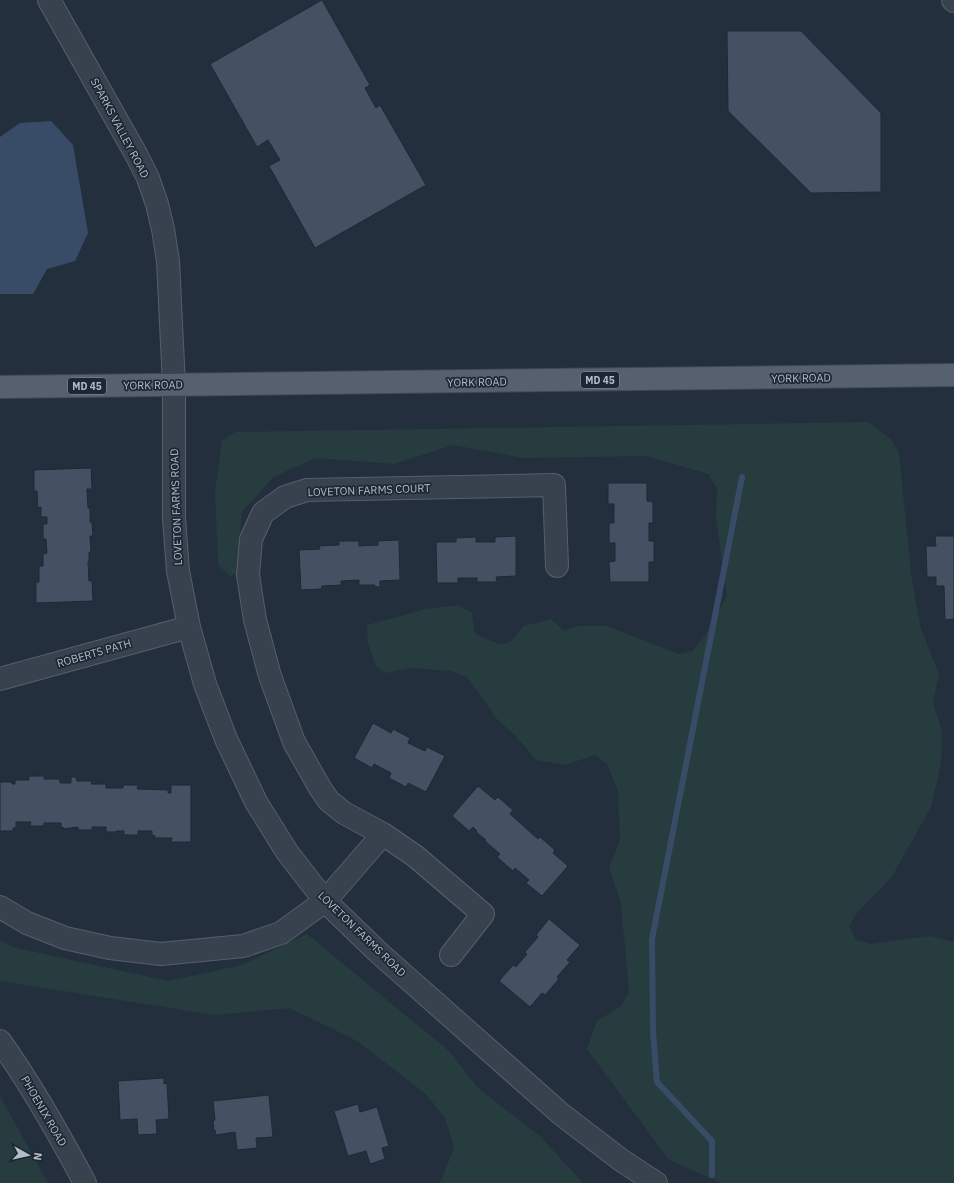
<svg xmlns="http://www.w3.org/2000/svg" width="954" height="1183" font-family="'IBM Plex Sans',sans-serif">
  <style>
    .green { fill: #263c3f }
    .water { fill: #394c67 }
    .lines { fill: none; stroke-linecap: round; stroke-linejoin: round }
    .stream { stroke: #394c67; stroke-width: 6 }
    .building { fill: #455162; stroke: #1f2835 }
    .minor-casing { stroke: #565f6c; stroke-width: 24 }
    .tertiary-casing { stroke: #565f6c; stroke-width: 24 }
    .primary-casing { stroke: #414a57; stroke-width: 24 }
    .minor { stroke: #38414e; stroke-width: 22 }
    .tertiary { stroke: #38414e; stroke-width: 22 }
    .primary { stroke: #56606e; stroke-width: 22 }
    .labels { text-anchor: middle; stroke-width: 3.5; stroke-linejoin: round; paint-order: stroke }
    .shield { fill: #1d2633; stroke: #878f9c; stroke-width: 1 }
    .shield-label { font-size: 10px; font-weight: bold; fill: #b4bcc9 }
    .street-label { font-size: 11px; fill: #b4bcc9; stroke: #1d2633 }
  </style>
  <rect width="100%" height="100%" fill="#242f3e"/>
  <path class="green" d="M867,422L891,439L899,453L912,581L921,629L939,674L933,703L942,731L941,763L931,807L891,878L857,913L849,926L856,940L871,944L930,936L954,942V1183H721L669,1160L587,1049L597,1021L621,1006L629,993L621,903L609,867L620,840L618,791L607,764L595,755L565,765L536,760L515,735L497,719L467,677L451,671L411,668L386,673L376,666L368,644L367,625L426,609L458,605L472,613L475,634L501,645L511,641L524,626L551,619L564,631L578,626H607L679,654L692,651L704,637L727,596L716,519L717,488L708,474L647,456L523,458L453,445L394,464L316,458L273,477L242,512L236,574L230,576L218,565L215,491L222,441L235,432Z
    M307,934L449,1051L478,1088L541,1137L583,1183H440L454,1148L445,1118L426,1094L357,1041L290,1008L214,1015L0,981V940L12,947L168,981L242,965Z
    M0,1096L48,1183H0Z"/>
  <path class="water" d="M51,121L73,145L88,233L75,261L47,269L33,294H0V137L20,123Z"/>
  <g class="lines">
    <path class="stream" d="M712,1175V1141L657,1082L653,1032L652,939L742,477"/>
  </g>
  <path class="building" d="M322,0L370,85L365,88L376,108L380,105L426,185L315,248L269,166L280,160L268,140L257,147L210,64Z
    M727,31H801L881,113V192L811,193L728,111Z
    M91,468L92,489H87L88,508H90V522H92L93,536H90L91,552H89V562H88L89,581H92L93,601L36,603V582H39V566H43V554L47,553L46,539H43V524H47V517H41V507L38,508L37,491H34V470Z
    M608,483H647V501L653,502V523H649V541H654V562H649V582H610L609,562L615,561V543H609V523H614V504H608Z
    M516,536V576L496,577L497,582H477V578H458V583H437L436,542H456V538L476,537V542H495V537Z
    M935,536H954V619L945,620L944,586H936V577H927L926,546H936Z
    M399,540L400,580L380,581V587H375V585H359V580L341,581V585L322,586L321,589L301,590L299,550L320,549L319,546L339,545V541H359V546L378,545V541Z
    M373,723L391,733L393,729L410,738L408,743L425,751L427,747L445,756L426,792L408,783L406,787L389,778L391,773L374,764L372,768L354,758Z
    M29,776H44V779H60V783H71V777H76L77,781H92L91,784H106V788H123V785H138L137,789L168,790V793H171V785H191V842H171L172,838H155V836L152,835V831H138V835H124V831H116V832H106V827H92V830H78V827L63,829L64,828L61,827V823H44V826H30L31,822H16V828H13V831H0V782H12V784H15V780H29Z
    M478,786L495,800L498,797L513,810L510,814L538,839L540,837L555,850L553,853L568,866L542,896L526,883L529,880L515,868L513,871L497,857L500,854L485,841L486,840L476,832L477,831L473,827L469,831L452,816Z
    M549,919L580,945L567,960L570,962L557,977L559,979L545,995L542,993L530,1007L499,981L513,965L516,967L527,954L525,952L538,937L536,935Z
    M164,1078V1084L167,1083L169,1119L156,1120L157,1134L138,1135L137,1119L120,1120L118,1081Z
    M269,1095L273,1137L256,1138L257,1148L237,1150L235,1132L216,1135L215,1130L214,1131L213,1121L215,1120L213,1101Z
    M358,1104L360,1112L377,1107L389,1146L382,1148L385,1159L370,1164L366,1151L348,1156L334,1111Z"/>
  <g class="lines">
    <defs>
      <path id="minor" d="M49,0L137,156L148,178L157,204L163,229L168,261L174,385V518L178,571L189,627L205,684L226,739L256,802L287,852L325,901L379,953L561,1114L621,1160L656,1183
        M953,0L954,1
        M0,679L189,627
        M0,907L27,923L65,938L110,948L161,954L243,946L281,933L325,901L383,834
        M451,955L483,914L415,856L383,834L344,813L329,801L320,788L294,742L270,676L255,620L248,575L251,539L263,513L285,497L307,490L554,485L557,566"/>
      <path id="tertiary" d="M0,1041C32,1086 59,1134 85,1183"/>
      <path id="primary" d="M0,387L954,375"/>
    </defs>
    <use href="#minor" class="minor-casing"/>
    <use href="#tertiary" class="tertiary-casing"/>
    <use href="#primary" class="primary-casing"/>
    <use href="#minor" class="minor"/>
    <use href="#tertiary" class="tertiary"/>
    <use href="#primary" class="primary"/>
  </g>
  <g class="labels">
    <g class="shield">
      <rect x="581" y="372" width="38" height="16" rx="3"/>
      <rect x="68" y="378" width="38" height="16" rx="3"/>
    </g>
    <g class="shield-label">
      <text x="600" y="384">MD 45</text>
      <text x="87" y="390">MD 45</text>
    </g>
    <g class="street-label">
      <text transform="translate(120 128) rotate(62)" y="4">SPARKS VALLEY ROAD</text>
      <text transform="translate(801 378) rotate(-1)" y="4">YORK ROAD</text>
      <text transform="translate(477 382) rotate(-1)" y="4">YORK ROAD</text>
      <text transform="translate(153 385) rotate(-1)" y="4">YORK ROAD</text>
      <text transform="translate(369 490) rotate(-2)" y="4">LOVETON FARMS COURT</text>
      <text transform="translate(176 507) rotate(-92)" y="4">LOVETON FARMS ROAD</text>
      <text transform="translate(94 653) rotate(-16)" y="4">ROBERTS PATH</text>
      <text transform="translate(362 934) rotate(44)" y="4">LOVETON FARMS ROAD</text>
      <text transform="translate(44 1111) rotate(60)" y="4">PHOENIX ROAD</text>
    </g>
  </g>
  <g transform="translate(28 1155) rotate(98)" stroke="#1d2633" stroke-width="3" paint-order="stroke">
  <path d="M0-3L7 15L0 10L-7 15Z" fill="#b4bcc9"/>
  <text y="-6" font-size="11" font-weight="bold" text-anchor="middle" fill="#b4bcc9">N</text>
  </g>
</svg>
